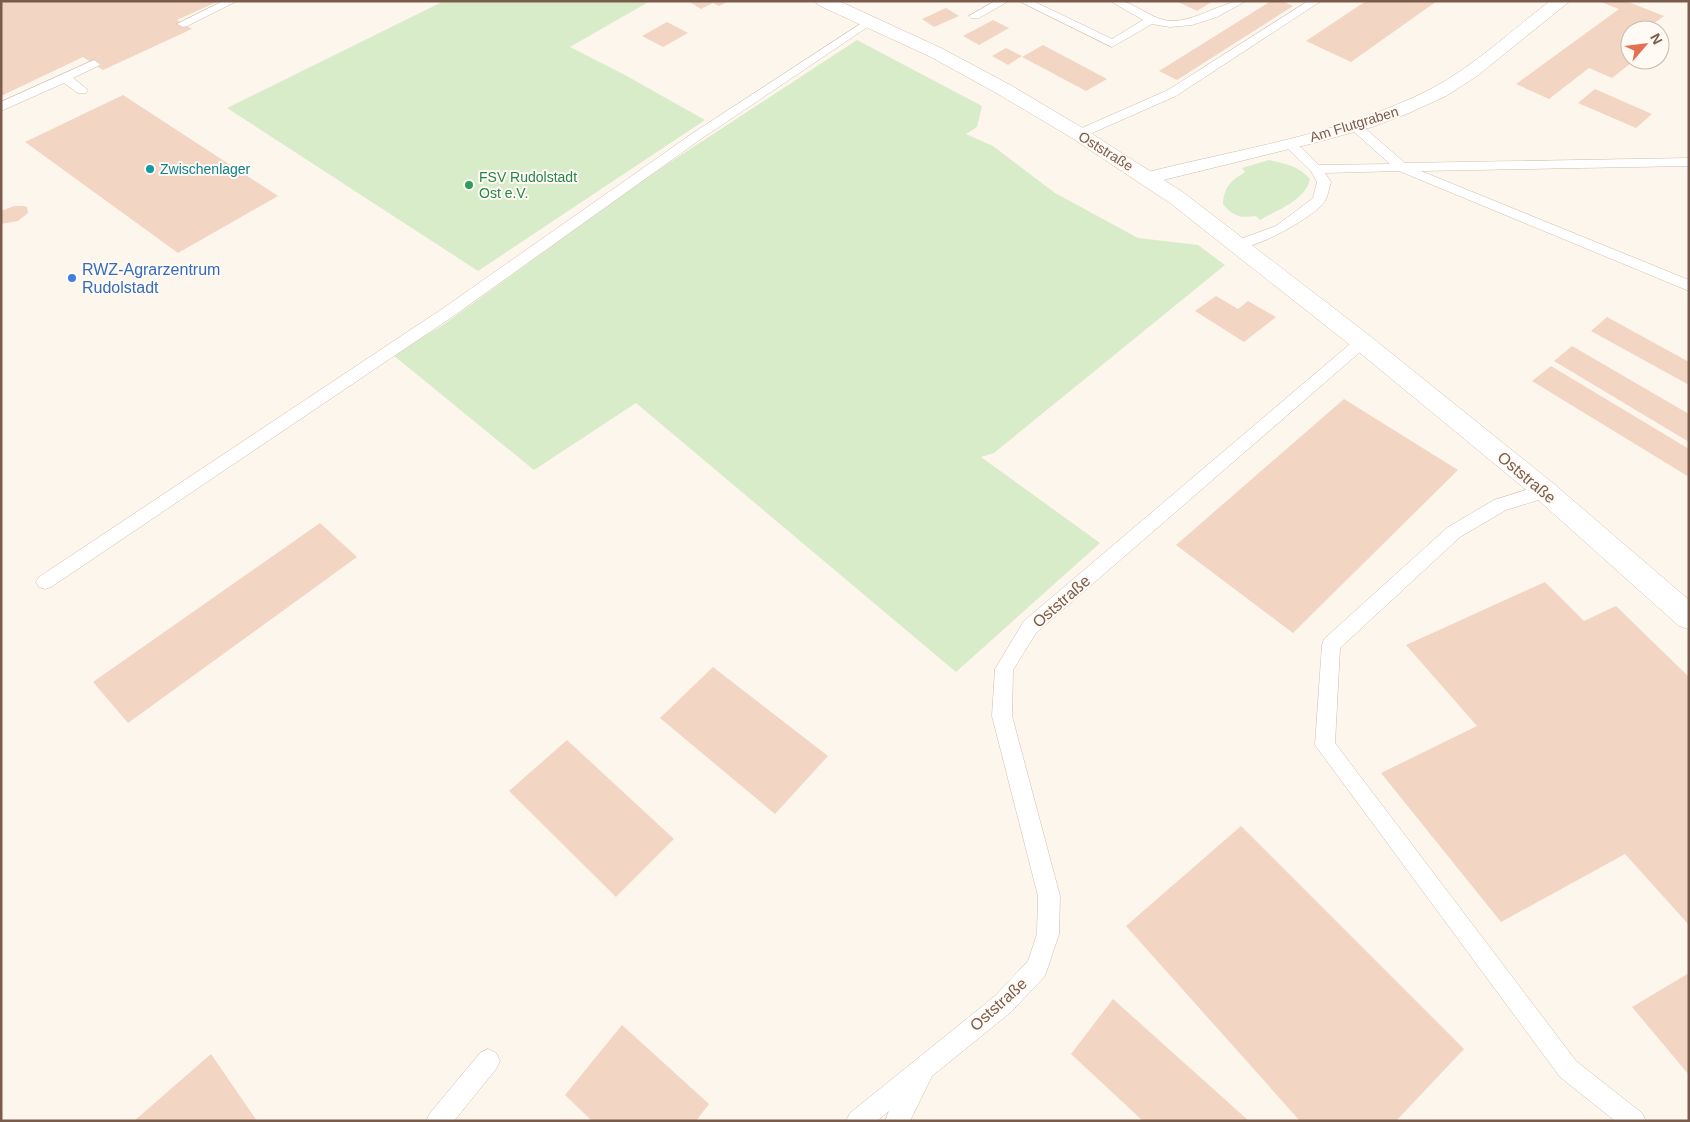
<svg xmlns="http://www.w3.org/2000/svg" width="1690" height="1122" font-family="Helvetica,sans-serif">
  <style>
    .green { fill: #d8ecc9 }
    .building { fill: #f3d5c3 }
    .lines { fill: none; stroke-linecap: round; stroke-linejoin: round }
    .lane-casing { stroke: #d1beb0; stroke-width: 1 }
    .street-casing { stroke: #d1beb0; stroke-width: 1 }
    .secondary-casing { stroke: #d6c0b0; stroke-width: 1 }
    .lane { fill: #fff; fill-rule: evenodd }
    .street { fill: #fff; fill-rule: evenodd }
    .secondary { fill: #fff; fill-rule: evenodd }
    .culture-dot { fill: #0f9aa8; stroke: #fffaf3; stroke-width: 2 }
    .leisure-dot { fill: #2e9e5b; stroke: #fffaf3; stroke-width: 2 }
    .shop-dot { fill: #3f7fe0; stroke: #fffaf3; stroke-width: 2 }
    .labels { text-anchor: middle; stroke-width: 4; stroke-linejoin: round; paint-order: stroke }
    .far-street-label { font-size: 14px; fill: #7a5c4d; stroke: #fffaf3 }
    .far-culture-label { font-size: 14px; fill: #0d838f; stroke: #fffaf3; text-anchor: start }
    .far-leisure-label { font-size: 14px; fill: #27864d; stroke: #fffaf3; text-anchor: start }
    .shop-label { font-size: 16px; fill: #366cbe; stroke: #fffaf3; text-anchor: start }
    .street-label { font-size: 16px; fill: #7a5c4d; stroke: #fffaf3 }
  </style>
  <rect width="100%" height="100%" fill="#fdf6ec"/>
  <path class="green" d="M444,1H650L570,47L625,75L705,120L478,271L227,108Z
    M857,40L982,106L977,127L966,134L993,146L1055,193L1138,238L1198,245L1225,265L994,453L981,457L1100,543L956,672L636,403L534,470L393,355L443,325L643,180Z
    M1269,160C1286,164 1299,166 1310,179C1306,200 1277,210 1260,220L1256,216C1241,218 1233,217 1223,204C1224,186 1231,181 1245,172L1242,168Z"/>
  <path class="building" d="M1,1H219L177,20L192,29L103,70L83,57L1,96Z
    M688,1H729L719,6L713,3L701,9Z
    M1176,1H1213L1197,11Z
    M1271,1H1282L1293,6L1177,80L1159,71Z
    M1366,1H1437L1351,62L1306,41Z
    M1598,1H1626L1664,16L1649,27L1657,30H1630V60H1635L1612,78L1589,68L1549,99L1516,84L1619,9Z
    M946,8L959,16L934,27L922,19Z
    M993,20L1009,28L979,45L963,36Z
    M667,22L688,33L663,47L642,36Z
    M1043,45L1107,79L1086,91L1022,57Z
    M1006,48L1022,56L1008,65L992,56Z
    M1595,89L1652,114L1636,128L1578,103Z
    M123,95L278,196L178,253L25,142Z
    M14,206H24L27,207L28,213L18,221L1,224V211Z
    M1216,296L1238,309L1248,301L1276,317L1244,342L1195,311Z
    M1607,317L1689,362V385L1591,331Z
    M1572,346L1689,414V442L1554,361Z
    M1551,366L1689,449V477L1532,381Z
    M1344,399L1458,470L1293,633L1176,545Z
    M320,523L357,557L128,723L93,682Z
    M1545,582L1584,621L1616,606L1689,677V925L1625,854L1501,922L1381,773L1477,726L1406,645Z
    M713,667L828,756L775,814L660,718Z
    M567,740L674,839L616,897L509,791Z
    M1241,826L1464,1049L1396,1121H1300L1126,926Z
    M1689,973V1075L1632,1007Z
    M1113,999L1249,1121H1143L1071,1054Z
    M622,1025L709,1104L696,1121H592L565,1095Z
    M211,1054L257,1121H134Z"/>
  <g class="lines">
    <defs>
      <path id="lane" d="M223,1H237L187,26L183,27L177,24Z
        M995,1H1009L979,18H971L969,16Z
        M1019,1H1033L1112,39L1143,20L1110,1C1115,1 1121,0 1125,2C1142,8 1154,20 1171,21C1199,21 1220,1 1246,1L1217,17L1192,25L1170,27L1152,24L1112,47Z
        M1308,1H1321L1176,96L1083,137H1075L1073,134L1075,131L1168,90Z
        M868,19L874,22L872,24L701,139L452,317L51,587L45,589L39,587L36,582L39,577L442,309L693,133Z
        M94,60L100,64L98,66L73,78L88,90L86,93H78L64,83L1,111V102Z
        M1356,123L1360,124L1405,163L1689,158V166L1421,171L1689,280V291L1399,171L1325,173L1331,182C1329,188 1328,196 1325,201C1315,217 1250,253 1232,248L1230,245L1232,242L1276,226L1313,198L1317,182L1311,171L1286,147L1284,144L1286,141H1294L1319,165L1390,164L1352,130L1350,127L1352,124Z
        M1362,337L1367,338L1369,342L1367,346L1036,633L1013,670L1012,716L1060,896L1059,934L1045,976L1011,1012L932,1076L910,1121H885L889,1111L877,1121H846L850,1113L995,996L1028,961L1037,934L1038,896L992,716L995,669L1024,621L1357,338Z
        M1545,484L1551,486L1553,491L1551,496L1506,510L1460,537L1340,648L1335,743L1576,1061L1642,1113L1646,1121H1615L1560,1077L1315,745L1322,645L1324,639L1448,527L1494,500Z
        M488,1049L496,1053L500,1061L496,1069L454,1121H426L430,1113L480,1053Z"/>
      <path id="street" d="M1550,1H1570L1477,76L1446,96L1409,113L1372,127L1314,143L1147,184L1140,182L1137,178L1140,174C1237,149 1341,135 1431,89C1474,66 1511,31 1550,1Z"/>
      <path id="secondary" d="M815,1H839L943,49L1012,86L1086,130L1184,193L1370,336L1554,484L1689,600V629L1679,626L1536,498L1354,348L1170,203L1072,138L998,94L931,57L818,5Z"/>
    </defs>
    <use href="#lane" class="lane-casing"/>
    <use href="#street" class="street-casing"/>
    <use href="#secondary" class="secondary-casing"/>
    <use href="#lane" class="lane"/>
    <use href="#street" class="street"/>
    <use href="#secondary" class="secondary"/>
  </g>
  <circle class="culture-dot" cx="150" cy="169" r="5"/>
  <circle class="leisure-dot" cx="469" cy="185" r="5"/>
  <circle class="shop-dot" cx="72" cy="278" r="5"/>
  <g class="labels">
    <g class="far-street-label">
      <text transform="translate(1354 124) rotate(-17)" y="5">Am Flutgraben</text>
      <text transform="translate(1106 151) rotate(32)" y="5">Oststraße</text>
    </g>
    <g class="far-culture-label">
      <text x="160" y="174">Zwischenlager</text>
    </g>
    <g class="far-leisure-label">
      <text x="479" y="182">FSV Rudolstadt<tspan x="479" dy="16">Ost e.V.</tspan></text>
    </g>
    <g class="shop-label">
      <text x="82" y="275">RWZ-Agrarzentrum<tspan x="82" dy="18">Rudolstadt</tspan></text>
    </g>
    <g class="street-label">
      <text transform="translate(1527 477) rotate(40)" y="6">Oststraße</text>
      <text transform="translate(1061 601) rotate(-41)" y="6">Oststraße</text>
      <text transform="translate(998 1004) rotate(-42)" y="6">Oststraße</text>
    </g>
  </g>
  <rect width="1690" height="1122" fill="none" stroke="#7a5c4d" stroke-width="5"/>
  <g transform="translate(1645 45) rotate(62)"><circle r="24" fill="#fffaf3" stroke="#cabbb1"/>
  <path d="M0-4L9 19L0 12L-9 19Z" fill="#e76f51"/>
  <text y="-8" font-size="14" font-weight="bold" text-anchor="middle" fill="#7a5c4d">N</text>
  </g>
</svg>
